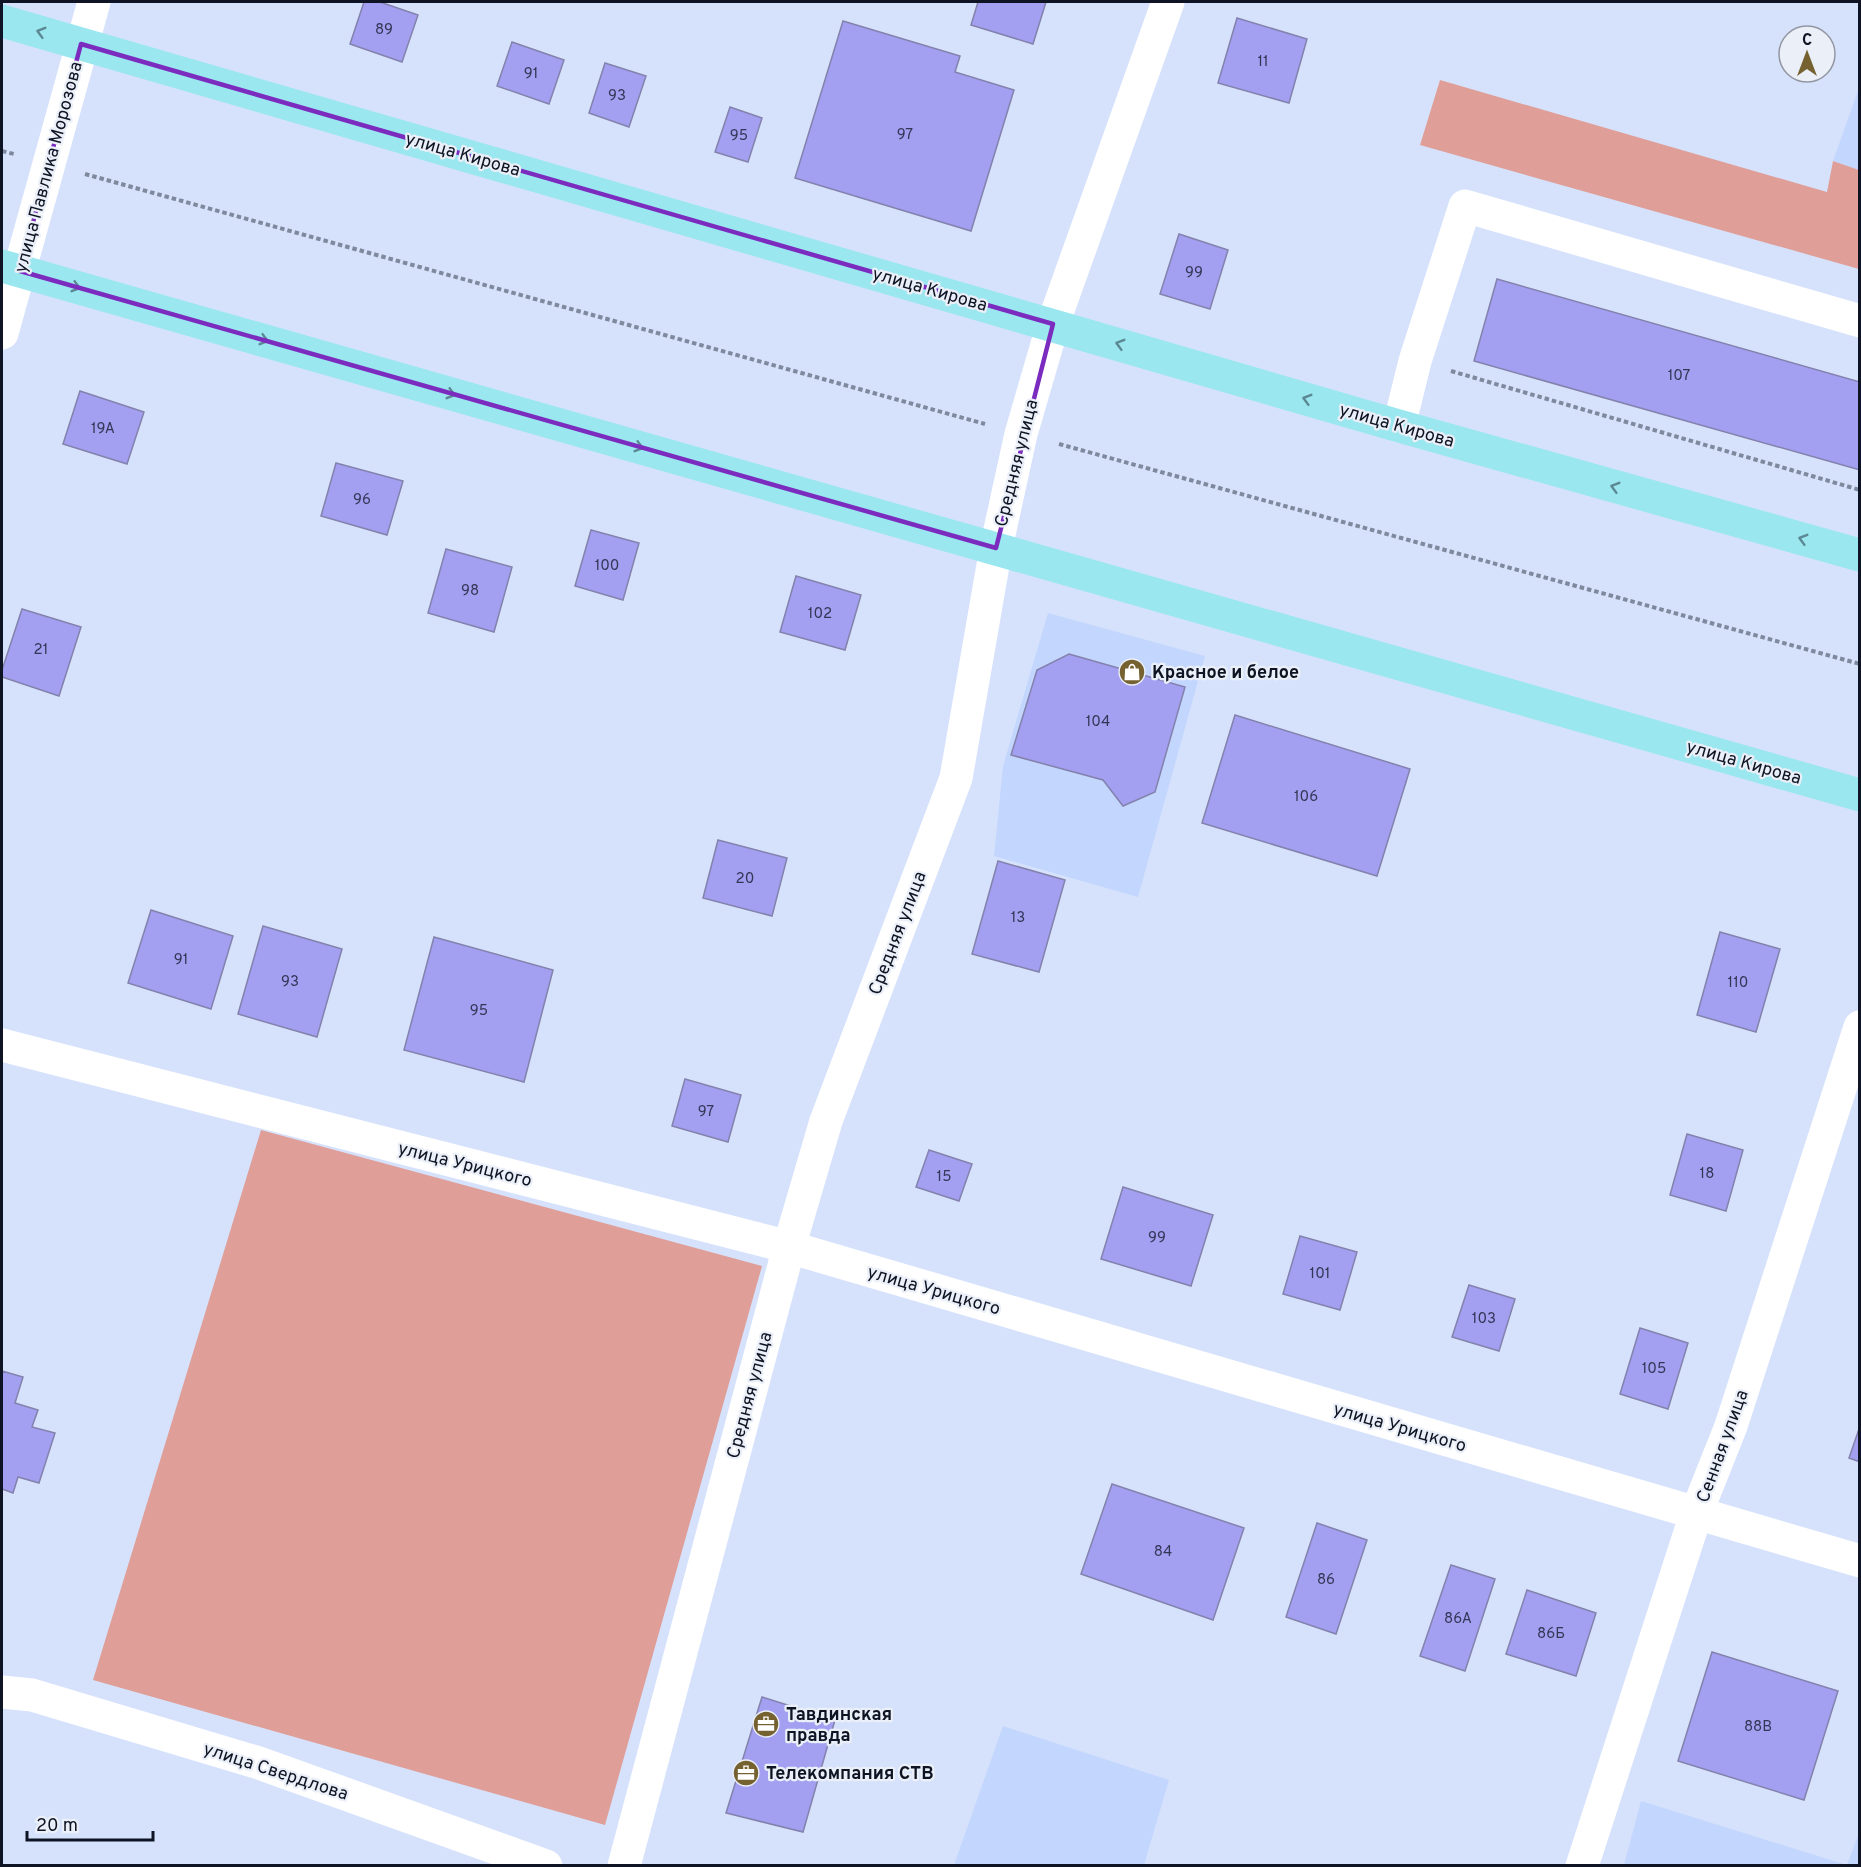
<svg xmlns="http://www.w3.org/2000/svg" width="1861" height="1867" font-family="Overpass,sans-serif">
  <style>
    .built { fill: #c3d6fe }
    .green { fill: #df9f98 }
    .building { fill: #a39ff1; stroke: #8382ad; stroke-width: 1.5 }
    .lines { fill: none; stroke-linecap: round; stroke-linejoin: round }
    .path { stroke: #7f899e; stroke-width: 4; stroke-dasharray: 4.5 3; stroke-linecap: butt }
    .minor { stroke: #fff; stroke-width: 33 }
    .major { stroke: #9ae7ef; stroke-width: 33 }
    .oneway { stroke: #5b8893 }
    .marked { fill: none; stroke: #7b2cbf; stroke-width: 4.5; stroke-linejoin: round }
    .labels { text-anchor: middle; stroke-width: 4.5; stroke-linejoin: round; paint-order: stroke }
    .number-label { font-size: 15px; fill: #333756 }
    .street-label { font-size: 18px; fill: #0e1423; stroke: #ebeff8 }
    .poi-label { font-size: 18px; font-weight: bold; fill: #0e1423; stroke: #ebeff8; text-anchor: start }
  </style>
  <rect width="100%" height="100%" fill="#d6e2fc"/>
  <path class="built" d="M1859,88V170L1833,161Z
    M1048,613L1205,656L1138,897L994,856L1003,766Z
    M1003,1726L1169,1780L1144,1865H954Z
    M1641,1801L1847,1865L1859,1833V1865H1624Z"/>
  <path class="green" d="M1440,80L1827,192L1833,161L1859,170V269L1420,145Z
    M261,1130L762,1266L605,1825L93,1680Z"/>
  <path class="building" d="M364,2H380L418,15L402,62L350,44Z
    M978,2H1046L1033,44L971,25Z
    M1237,18L1307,39L1289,103L1218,83Z
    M843,21L960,56L955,72L1014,90L971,231L795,178Z
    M512,42L564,60L549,104L497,86Z
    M605,63L646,76L629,127L589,113Z
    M730,107L762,118L748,162L715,152Z
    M1179,234L1228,250L1210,309L1160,294Z
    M1497,279L1860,382V470L1474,361Z
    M80,391L144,412L127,464L63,444Z
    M336,463L403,481L387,535L321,516Z
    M591,530L639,543L623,600L575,586Z
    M446,549L512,567L494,632L428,613Z
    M796,576L861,595L845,650L780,632Z
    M22,609L81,627L59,696L2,677V670Z
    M1069,654L1185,687L1155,792L1123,806L1103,780L1011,755L1037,670Z
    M1235,715L1410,769L1377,876L1202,823Z
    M718,840L787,858L772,916L703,898Z
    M998,861L1065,880L1039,972L972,954Z
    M151,910L233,936L211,1009L128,983Z
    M263,926L342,949L317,1037L238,1014Z
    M1720,932L1780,949L1756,1032L1697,1015Z
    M434,937L553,970L524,1082L404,1050Z
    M685,1079L741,1095L728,1142L672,1126Z
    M1687,1134L1743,1150L1726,1211L1670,1195Z
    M929,1150L972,1164L959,1201L916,1187Z
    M1123,1187L1213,1215L1191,1286L1101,1259Z
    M1300,1236L1357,1252L1340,1310L1283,1294Z
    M1469,1285L1515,1299L1499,1351L1452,1337Z
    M1640,1328L1688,1343L1668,1409L1620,1394Z
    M2,1371L23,1377L15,1403L38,1410L32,1427L55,1433L39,1483L18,1477L13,1493L2,1489Z
    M1860,1426V1462L1849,1458Z
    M1112,1484L1244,1528L1213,1620L1081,1574Z
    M1317,1523L1367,1540L1336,1634L1286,1617Z
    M1451,1565L1495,1579L1465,1671L1420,1656Z
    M1527,1590L1596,1613L1576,1676L1506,1654Z
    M1712,1652L1838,1691L1804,1800L1678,1761Z
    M762,1697L835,1720L803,1832L726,1813Z"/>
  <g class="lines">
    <path class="path" d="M2,151L14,154
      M85,174L985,424
      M1451,371L1860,490
      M1059,444L1860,664"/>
    <path class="minor" d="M2,333L94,2
      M1399,426L1415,361L1465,206L1860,321
      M2,1045L789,1247L1860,1561
      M2,1692L32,1695L259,1763L546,1866
      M624,1866L789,1247L826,1121L956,778L996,548L1021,434L1053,324L1168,2
      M1582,1866L1696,1514L1731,1426L1860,1027"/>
    <path class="major" d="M2,21L1399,426L1860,555
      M2,266L1860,795"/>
  </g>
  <defs><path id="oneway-chevron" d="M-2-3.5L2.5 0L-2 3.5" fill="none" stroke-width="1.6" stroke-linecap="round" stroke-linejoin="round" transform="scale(1.5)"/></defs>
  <g class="oneway">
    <use href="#oneway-chevron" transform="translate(41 32) rotate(-164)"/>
    <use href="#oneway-chevron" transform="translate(76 287) rotate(16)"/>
    <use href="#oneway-chevron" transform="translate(264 340) rotate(16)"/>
    <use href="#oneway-chevron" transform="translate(1120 344) rotate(-164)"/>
    <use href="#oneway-chevron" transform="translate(451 394) rotate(16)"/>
    <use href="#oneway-chevron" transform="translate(1307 399) rotate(-164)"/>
    <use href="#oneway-chevron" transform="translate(639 447) rotate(16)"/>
    <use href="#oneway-chevron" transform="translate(1615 487) rotate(-164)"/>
    <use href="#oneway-chevron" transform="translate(1803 539) rotate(-164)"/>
  </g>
  <path class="marked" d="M81,44L1053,324L996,548L20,271Z"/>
  <defs>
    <symbol id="shop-disc" viewBox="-11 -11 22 22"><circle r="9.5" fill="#766130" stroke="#ebeff8"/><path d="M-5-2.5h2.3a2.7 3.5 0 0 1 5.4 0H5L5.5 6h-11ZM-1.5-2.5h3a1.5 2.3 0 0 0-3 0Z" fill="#fff"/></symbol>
    <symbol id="office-disc" viewBox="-11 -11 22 22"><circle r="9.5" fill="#766130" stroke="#ebeff8"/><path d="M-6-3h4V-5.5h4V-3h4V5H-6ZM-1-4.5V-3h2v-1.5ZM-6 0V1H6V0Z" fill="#fff"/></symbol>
  </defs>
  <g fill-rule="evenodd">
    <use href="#shop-disc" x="1117" y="657" width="30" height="30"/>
    <use href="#office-disc" x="751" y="1709" width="30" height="30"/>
    <use href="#office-disc" x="731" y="1758" width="30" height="30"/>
  </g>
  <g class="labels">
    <g class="number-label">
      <text x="384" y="34">89</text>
      <text x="1263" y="66">11</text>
      <text x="531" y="78">91</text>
      <text x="617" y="100">93</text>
      <text x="905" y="139">97</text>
      <text x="739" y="140">95</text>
      <text x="1194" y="277">99</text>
      <text x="1679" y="380">107</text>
      <text x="103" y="433">19А</text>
      <text x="362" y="504">96</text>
      <text x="607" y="570">100</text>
      <text x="470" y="595">98</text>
      <text x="820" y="618">102</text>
      <text x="41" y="654">21</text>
      <text x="1098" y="726">104</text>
      <text x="1306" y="801">106</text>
      <text x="745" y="883">20</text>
      <text x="1018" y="922">13</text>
      <text x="181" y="964">91</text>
      <text x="290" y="986">93</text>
      <text x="1738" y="987">110</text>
      <text x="479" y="1015">95</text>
      <text x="706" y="1116">97</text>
      <text x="1707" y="1178">18</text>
      <text x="944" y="1181">15</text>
      <text x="1157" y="1242">99</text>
      <text x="1320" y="1278">101</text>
      <text x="1484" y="1323">103</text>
      <text x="1654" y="1373">105</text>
      <text x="1163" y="1556">84</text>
      <text x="1326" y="1584">86</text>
      <text x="1458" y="1623">86А</text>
      <text x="1551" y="1638">86Б</text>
      <text x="1758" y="1731">88В</text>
    </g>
    <g class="street-label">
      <text transform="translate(463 154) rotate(16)" y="6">улица Кирова</text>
      <text transform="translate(48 167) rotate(-75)" y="6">улица Павлика Морозова</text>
      <text transform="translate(930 289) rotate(16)" y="6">улица Кирова</text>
      <text transform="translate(1397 425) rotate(16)" y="6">улица Кирова</text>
      <text transform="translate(1016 463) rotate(-76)" y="6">Средняя улица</text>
      <text transform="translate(1744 762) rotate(16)" y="6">улица Кирова</text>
      <text transform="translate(897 933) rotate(-69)" y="6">Средняя улица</text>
      <text transform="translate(465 1164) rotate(14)" y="6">улица Урицкого</text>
      <text transform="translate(934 1290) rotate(16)" y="6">улица Урицкого</text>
      <text transform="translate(749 1395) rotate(-75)" y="6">Средняя улица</text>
      <text transform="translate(1400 1427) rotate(16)" y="6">улица Урицкого</text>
      <text transform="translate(1722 1446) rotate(-70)" y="6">Сенная улица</text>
      <text transform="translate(276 1771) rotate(18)" y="6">улица Свердлова</text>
    </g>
    <g class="poi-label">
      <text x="1152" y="678">Красное и белое</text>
      <text x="786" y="1720">Тавдинская<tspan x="786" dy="21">правда</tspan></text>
      <text x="766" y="1779">Телекомпания СТВ</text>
    </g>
  </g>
  <rect width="1861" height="1867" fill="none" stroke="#0e1423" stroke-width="6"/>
  <g transform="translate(1807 54)"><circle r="28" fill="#ebeff8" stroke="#9397a3" stroke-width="1.5"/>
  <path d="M0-4.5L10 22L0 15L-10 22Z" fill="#766130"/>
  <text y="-9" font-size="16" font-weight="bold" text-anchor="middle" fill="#0e1423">С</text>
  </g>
  <path d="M27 1831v9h126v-9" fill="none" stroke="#0e1423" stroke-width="3"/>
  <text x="36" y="1831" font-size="18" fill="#0e1423" stroke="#ebeff8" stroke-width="4.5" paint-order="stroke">20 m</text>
</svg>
